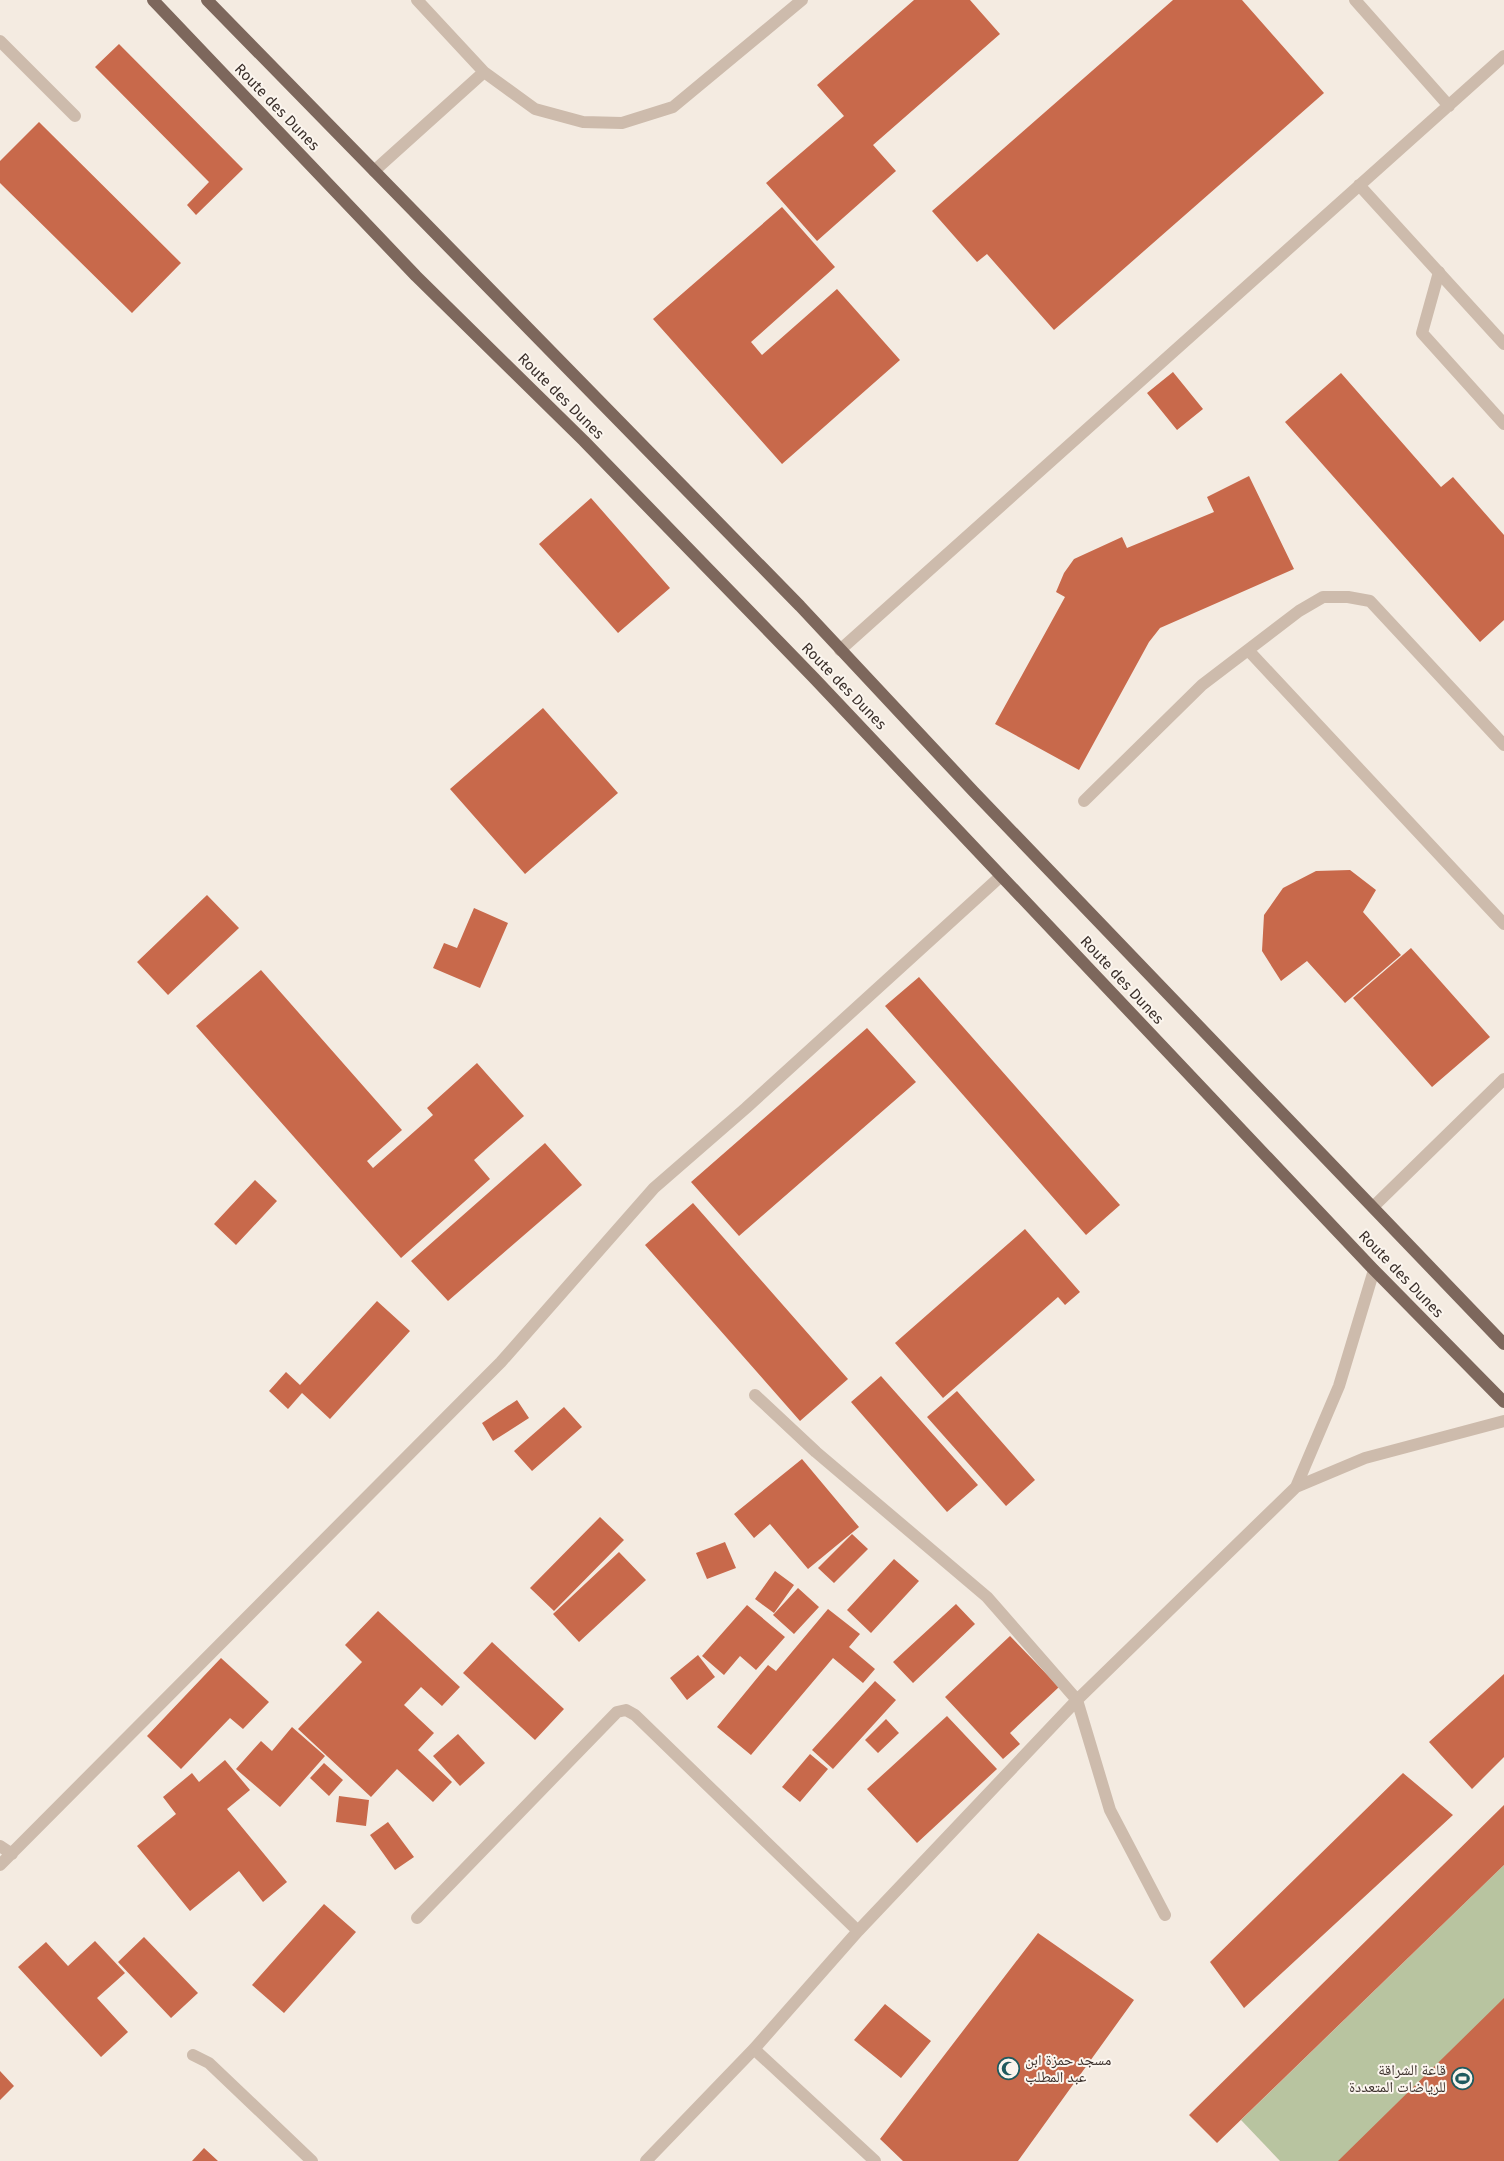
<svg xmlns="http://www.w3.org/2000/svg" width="1504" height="2161" font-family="'Fira Sans','Noto Naskh Arabic',sans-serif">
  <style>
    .green { fill: #b8c4a0 }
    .building { fill: #c8694b }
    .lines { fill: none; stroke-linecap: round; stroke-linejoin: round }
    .lane { stroke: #cdbbac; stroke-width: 12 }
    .street { stroke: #cdbbac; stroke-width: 12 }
    .primary { stroke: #7d675c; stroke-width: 12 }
    .labels { text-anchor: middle; stroke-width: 4; stroke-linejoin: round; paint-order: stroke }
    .street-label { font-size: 15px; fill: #3b302b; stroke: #fbf5ee }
    .poi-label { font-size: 15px; fill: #3b302b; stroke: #fbf5ee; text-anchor: start }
  </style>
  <rect width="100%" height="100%" fill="#f4ebe1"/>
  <path class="green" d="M1504,1865V2161H1280L1241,2120Z"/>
  <path class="building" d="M914,0H970L1000,34L873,145L896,171L817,241L766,183L844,116L817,85Z
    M1173,0H1242L1324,93L1054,330L987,254L977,262L932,211Z
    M119,44L243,169L196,215L187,205L209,182L95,67Z
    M39,122L181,263L132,313L0,183V161Z
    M782,207L835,267L751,342L762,355L837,289L900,360L782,464L653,319Z
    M1173,372L1203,409L1177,430L1147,393Z
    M1341,373L1441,487L1453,477L1504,535V620L1480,642L1285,422Z
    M1249,476L1294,569L1160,628L1149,642L1079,770L995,724L1065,597L1056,592L1064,573L1074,559L1122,537L1127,548L1214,512L1207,497Z
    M591,498L670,588L618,633L539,544Z
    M543,708L618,793L525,874L450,789Z
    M1350,870L1376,890L1363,912L1401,955L1345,1003L1307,961L1281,981L1262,951L1264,915L1283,888L1316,871Z
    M207,895L239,928L168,995L137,962Z
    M474,908L508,923L480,988L433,968L444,943L457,948Z
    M1411,948L1490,1037L1432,1087L1353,998Z
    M261,970L402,1130L367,1161L373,1168L433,1115L427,1108L477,1063L524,1116L474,1160L490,1179L401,1258L196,1026Z
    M919,977L1120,1205L1086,1235L885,1006Z
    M867,1028L916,1082L739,1236L691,1182Z
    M545,1143L582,1185L448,1301L411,1261Z
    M255,1180L277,1201L236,1245L214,1224Z
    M693,1203L848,1379L800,1421L645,1245Z
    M1025,1229L1080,1292L1065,1305L1058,1297L943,1398L895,1343Z
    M377,1301L410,1331L330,1419L302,1393L288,1409L269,1391L286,1372L300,1385Z
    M881,1376L978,1485L947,1512L851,1402Z
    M957,1391L1035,1480L1006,1506L927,1417Z
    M517,1400L529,1418L493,1441L482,1423Z
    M564,1407L582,1427L532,1471L514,1451Z
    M802,1459L859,1527L808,1569L770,1524L754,1538L734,1514Z
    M600,1517L624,1540L554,1611L530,1588Z
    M852,1534L868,1549L834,1583L818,1568Z
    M725,1542L736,1568L707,1579L696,1553Z
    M619,1552L646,1580L579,1642L553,1614Z
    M894,1559L919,1581L871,1633L847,1610Z
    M775,1571L794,1585L774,1613L755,1599Z
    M798,1588L819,1607L794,1634L773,1615Z
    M956,1604L975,1624L913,1683L893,1662Z
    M747,1605L785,1637L756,1670L740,1656L724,1675L702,1656Z
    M828,1609L860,1634L849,1647L875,1669L863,1683L833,1658L751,1755L717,1727L768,1665L776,1671Z
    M378,1611L460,1687L442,1706L421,1687L404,1705L434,1733L418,1750L452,1782L433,1802L397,1769L371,1797L298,1729L362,1662L345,1645Z
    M1010,1636L1059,1687L1010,1733L1020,1744L1003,1759L945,1697Z
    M492,1642L564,1709L535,1740L463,1673Z
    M698,1655L715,1677L687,1700L670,1678Z
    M221,1658L269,1702L243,1729L230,1718L181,1769L147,1736Z
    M1504,1674V1757L1472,1789L1429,1742Z
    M875,1681L896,1700L833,1769L812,1750Z
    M947,1716L997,1769L917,1843L867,1789Z
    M886,1719L899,1733L878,1753L865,1740Z
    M292,1727L325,1756L280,1807L236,1769L261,1741L272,1751Z
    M458,1734L485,1763L460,1786L433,1756Z
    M810,1754L828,1769L800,1802L782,1787Z
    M225,1760L250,1790L227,1809L287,1882L263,1902L239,1871L190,1911L137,1846L176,1814L163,1797L192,1773L199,1782Z
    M324,1763L343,1780L329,1796L310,1778Z
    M1403,1773L1453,1815L1244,2008L1210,1962Z
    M339,1796L369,1800L366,1826L336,1822Z
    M1504,1805V1865L1217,2143L1189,2115Z
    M388,1822L414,1857L395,1870L370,1835Z
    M324,1904L356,1932L284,2013L252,1985Z
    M1038,1933L1134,2000L1018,2161H903L880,2139Z
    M144,1937L198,1993L171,2018L118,1962Z
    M95,1941L125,1973L97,1998L128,2032L101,2057L18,1967L46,1942L68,1966Z
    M1504,1998V2161H1338Z
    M885,2004L931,2041L901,2078L854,2040Z
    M0,2071L14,2086L0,2100Z
    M204,2148L218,2161H192Z"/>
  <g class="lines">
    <path class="lane" d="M417,0L484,72L535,109L583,122L622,123L673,107L802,0
      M1355,0L1449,106
      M374,171L484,72
      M1359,185L1504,344
      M840,650L1504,56
      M1248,650L1504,924
      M1084,801L1202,685L1299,611L1323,597H1348L1370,601L1504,745
      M1373,1207L1504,1079"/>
    <path class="street" d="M0,41L75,116
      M1439,272L1422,333L1504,424
      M755,1395L816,1452L987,1597L1077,1700L1110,1810L1165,1915
      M1296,1487L1339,1386L1374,1270
      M0,1846L12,1854
      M0,1865L501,1362L654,1188L746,1108L1001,876
      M417,1918L617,1712L626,1710L635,1715L858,1931
      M754,2049L875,2161
      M193,2055L209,2063L312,2161
      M646,2161L754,2049L858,1931L1077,1700L1296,1487L1365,1458L1504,1421"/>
    <path class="primary" d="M153,0L416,276L584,441L814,678L1374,1270L1504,1402
      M207,0L800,606L974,792L1504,1344"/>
  </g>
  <defs>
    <symbol id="mosque-ring" viewBox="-11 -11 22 22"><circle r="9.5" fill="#fbf5ee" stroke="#1f5a5e" stroke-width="1.5"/><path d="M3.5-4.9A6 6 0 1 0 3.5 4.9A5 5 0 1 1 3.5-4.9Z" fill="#1f5a5e"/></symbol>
    <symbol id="stadium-ring" viewBox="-11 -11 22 22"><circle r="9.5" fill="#fbf5ee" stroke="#1f5a5e" stroke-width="1.5"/><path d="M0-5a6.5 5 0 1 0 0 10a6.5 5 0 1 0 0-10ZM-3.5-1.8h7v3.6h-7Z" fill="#1f5a5e"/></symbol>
  </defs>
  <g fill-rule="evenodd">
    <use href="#mosque-ring" x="996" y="2056" width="25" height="25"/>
    <use href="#stadium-ring" x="1450" y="2066" width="25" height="25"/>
  </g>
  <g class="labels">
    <g class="street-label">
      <text transform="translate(277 107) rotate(46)" y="5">Route des Dunes</text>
      <text transform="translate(561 396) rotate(45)" y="5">Route des Dunes</text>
      <text transform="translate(844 686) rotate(46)" y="5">Route des Dunes</text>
      <text transform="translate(1122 980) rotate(47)" y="5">Route des Dunes</text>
      <text transform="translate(1401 1274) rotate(46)" y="5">Route des Dunes</text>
    </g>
    <g class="poi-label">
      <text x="1025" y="2065">مسجد حمزة ابن<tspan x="1025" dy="17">عبد المطلب</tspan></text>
      <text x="1446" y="2075" text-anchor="end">قاعة الشراقة<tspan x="1446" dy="17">للرياضات المتعددة</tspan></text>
    </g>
  </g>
</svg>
